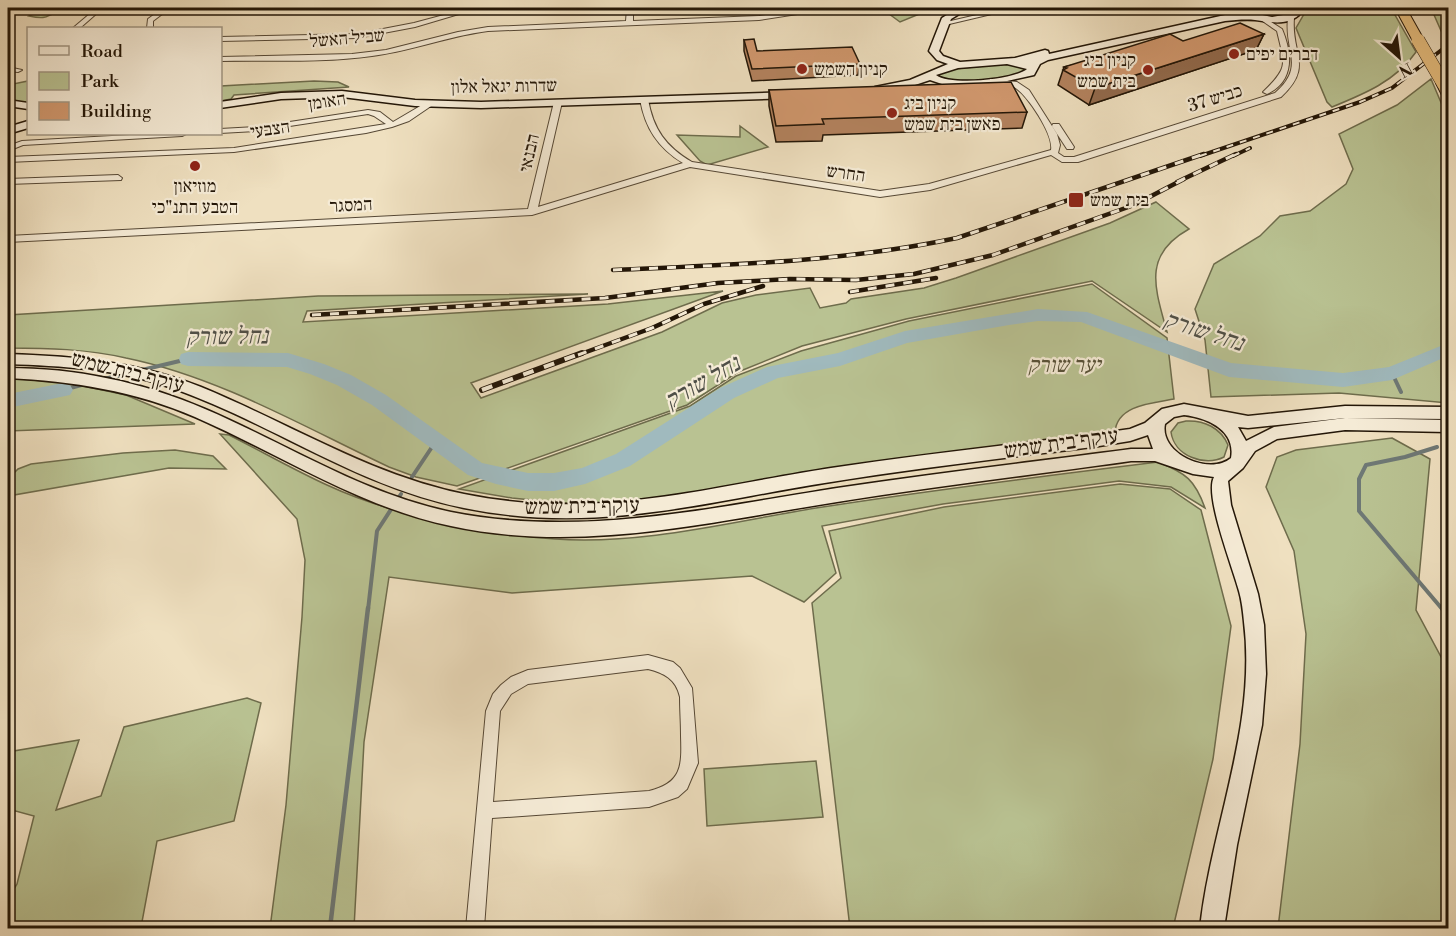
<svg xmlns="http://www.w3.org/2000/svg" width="1456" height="936" font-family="'Libre Bodoni','Frank Ruhl Libre',serif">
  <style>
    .green { fill: #b9c292; stroke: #6e6c4c; stroke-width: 1.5 }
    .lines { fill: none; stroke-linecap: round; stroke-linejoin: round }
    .stream-far1 { stroke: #6e7875; stroke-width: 4 }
    .stream { stroke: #6e7875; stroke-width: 4.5 }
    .river { fill: #a0babe; fill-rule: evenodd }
    .street-casing { stroke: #564835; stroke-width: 2 }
    .secondary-casing { stroke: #231607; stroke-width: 3 }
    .highway-casing { stroke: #231607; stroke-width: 2 }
    .street { fill: #f5ebd6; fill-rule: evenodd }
    .secondary { fill: #f5ebd6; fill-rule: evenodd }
    .highway { fill: #e8c080; fill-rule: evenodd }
    .rail-far2-casing { stroke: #231607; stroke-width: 4 }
    .rail-far1-casing { stroke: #231607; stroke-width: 4.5 }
    .rail-casing { stroke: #231607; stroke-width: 6 }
    .rail-far2 { stroke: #f5ebd6; stroke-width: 2; stroke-dasharray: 7; stroke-linecap: butt }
    .rail-far1 { stroke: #f5ebd6; stroke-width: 3; stroke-dasharray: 9; stroke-linecap: butt }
    .rail { stroke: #f5ebd6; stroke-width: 4; stroke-dasharray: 11; stroke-linecap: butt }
    .highway-bridge-casing { stroke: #231607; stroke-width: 14; stroke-linecap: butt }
    .highway-bridge { stroke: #e8c080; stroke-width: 13 }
    .wall { fill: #b3825e; stroke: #231607; stroke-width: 1.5 }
    .shaded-wall { fill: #926a4c; stroke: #231607; stroke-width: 1.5 }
    .building { fill: #d0976d; stroke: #231607; stroke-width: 1.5 }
    .poi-dot { fill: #8f2418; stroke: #f5ebd6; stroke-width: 2 }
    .labels { text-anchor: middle; stroke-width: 4.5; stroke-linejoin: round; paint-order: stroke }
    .far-street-label { font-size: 18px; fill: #231607; stroke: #f5ebd6 }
    .far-poi-label { font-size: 18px; fill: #231607; stroke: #f5ebd6; text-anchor: start }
    .park-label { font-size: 22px; font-style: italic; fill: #585238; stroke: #f5ebd6 }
    .street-label { font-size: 22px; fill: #231607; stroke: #f5ebd6 }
    .water-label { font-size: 24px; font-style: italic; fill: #4f4f47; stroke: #f5ebd6 }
  </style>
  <rect width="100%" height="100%" fill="#efe0c0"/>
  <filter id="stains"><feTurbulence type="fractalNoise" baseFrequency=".00333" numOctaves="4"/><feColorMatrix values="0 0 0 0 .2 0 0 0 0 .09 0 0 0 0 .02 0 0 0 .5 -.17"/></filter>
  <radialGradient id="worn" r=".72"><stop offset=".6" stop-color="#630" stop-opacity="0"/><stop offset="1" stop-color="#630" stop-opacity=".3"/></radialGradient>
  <path class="green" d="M46,8H94C73,18 79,10 61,12C45,13 52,21 29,16Z
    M881,8H934L900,22Z
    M1242,8H1286L1289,11V14C1273,18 1255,19 1242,8Z
    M1299,8H1391L1416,52C1396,81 1364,94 1332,107L1327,102L1296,28L1304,14Z
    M1431,8H1448V36L1442,33Z
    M1004,64H1019L1027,69C1012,81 953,84 936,76L937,74L954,69Z
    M1431,79L1448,119V403L1339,393L1211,397L1205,340L1195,309L1214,264L1260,236L1280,216L1310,211L1346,184L1353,169L1339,134L1397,105Z
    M28,81V103L8,100V85Z
    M314,81L338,82L349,87L234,95L231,99L221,101V86Z
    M740,126L768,147L707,165L700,161L677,135L740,137Z
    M1156,202L1189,229C1142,255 1155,288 1167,332L1092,281L906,319L802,346L738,372L687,405L457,486L416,477L389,467C304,427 219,377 126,358C87,349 47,348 8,348V315L318,296L588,294L307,311L303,322L608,304L723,291L471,383L481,398L662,332L722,303L756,295L810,288L820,308L846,303L851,299L924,288L956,278L1110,223Z
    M1092,284L1167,338L1174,399C1152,403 1117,405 1115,432L664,501L581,505L512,498L459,489L690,406L736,376L801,351L909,321Z
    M8,378L69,383L126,395L195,424L8,431Z
    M1186,421C1204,420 1221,428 1228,445L1224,457C1205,467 1174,456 1171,432L1178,423Z
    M220,434L229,435C261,451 294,470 327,485C389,514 486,535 555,539C643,545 730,522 816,508C930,490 1044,476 1158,462C1186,473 1195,480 1205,508L1171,487L1119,481L943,504L822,526L836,573L804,602L752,576L512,593L389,577L364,742L354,928H270L286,805L302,617L305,560L297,519Z
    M1392,438L1430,459L1416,610L1448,670V928H1278L1300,744L1306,634L1294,551L1266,487L1277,457L1296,450Z
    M175,450L213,456L226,469L169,468L8,496V479L18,469L31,464L123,453Z
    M1120,484L1170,489L1201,510L1231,626L1213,759L1173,928H850L812,603L841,578L829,531L944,507Z
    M247,698L261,703L234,821L157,841L142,922L117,928H8V899L17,884L34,816L8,809V752L79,740L56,810L101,796L124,727Z
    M816,761L823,817L707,826L704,769Z"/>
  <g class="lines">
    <path class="stream-far1" d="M142,370L188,359
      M1392,373L1401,392
      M104,379L126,374
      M63,390L85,384
      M1437,447L1405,457L1366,465L1359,479V511L1443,610
      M412,477L436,441
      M368,610L377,531L401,494"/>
    <path class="stream" d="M1442,608L1448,616
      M330,928L368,608"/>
    <path class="river" d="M1038,309L1087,312L1231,363L1343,373L1389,367L1448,343V356L1392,380L1343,387L1229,377L1081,322L1038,321L1009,325L907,343L840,366L778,378L734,398L630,466L585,484L554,491H528L496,484L468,475L372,405L337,385L310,374L287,367L188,366L181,364L179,359L181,354L188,352L288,353L324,364L351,375L386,395L482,463L528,473H554L582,468L616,454L720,388L767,367L838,353L905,331Z
      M63,383L70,385L73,390L70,395L8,408V394Z"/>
    <defs>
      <path id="street" d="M10,8H18L25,11L22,13Z
        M102,8H109L96,14L80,28H73L92,12Z
        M163,8H170L153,21V28H147L148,19Z
        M470,8H479L415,27L357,38L220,41V37L357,34L414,23Z
        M627,8H633V21L759,16L822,8H836L759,20L488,31C449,36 411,51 372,56C322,63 271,60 220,61V57L352,54L386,50L458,32L488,27L626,21Z
        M1007,8H1017L945,25L942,23Z
        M1291,16L1294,18C1291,55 1314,66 1281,97L1078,162H1062L1051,155L930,190L880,197L690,167L532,215L8,242V236L528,209L554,102L558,100L562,102L538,207L683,163C658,148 645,128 640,99L644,97L648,99C653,129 666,147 692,162L880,191L929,184L1051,150C1054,135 1027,94 1014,87C1007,84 998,84 990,83V79L1017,82L1029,90L1057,134L1060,145L1058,153L1064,157H1074L1275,93C1306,66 1284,52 1288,18Z
        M1261,18H1265L1282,29C1292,53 1295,81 1267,94L1263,92C1289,67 1285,65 1277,31L1261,20Z
        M8,39L11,41L14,50L11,57H8Z
        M8,67L22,70L18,72L8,71Z
        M427,102L434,104L409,121L392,127L366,133L234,152L8,162V157L234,148L386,124L374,116L368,114L257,131L220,133V129L257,127L368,110L380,112L393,122Z
        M1053,124H1059L1074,147L1073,149H1067L1052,126Z
        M148,134H186L182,136L23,145L8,151V146L22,141Z
        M118,175L122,178L121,180L8,184V179Z
        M648,655L673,662L680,668L692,688L698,763L687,789L678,797L649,807L492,818L484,928H466L486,711L493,694L501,685L511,677L528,670ZM648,669C664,673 676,679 680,697C680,710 681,723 681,736C682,766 682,783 649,791L493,802L500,711L511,694L528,684Z"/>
      <path id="secondary" d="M958,8H969L951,19L939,51L943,56L960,62L1015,58L1045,50L1048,51L1049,54L1225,15H1244L1248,12L1272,17L1289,14L1288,8H1296L1299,15C1286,26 1271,22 1255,20C1246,19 1235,20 1225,21L1048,60L1040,64L1034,75L994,84L962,87L948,86L930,80L912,86L875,91V87L910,80L948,64L937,60L929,51L942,18ZM1007,64L1027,69C1014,80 950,86 936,75L958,68Z
        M342,91L415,100L481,102L792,92L797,95L792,98L481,108L415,106L342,97L281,99L220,108V102L281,93Z
        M8,100L28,103V109L8,106Z
        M28,121V128L8,134V127Z
        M8,354C74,356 140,362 201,387C289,423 370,475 464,494C596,521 702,488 831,468C930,453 1031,443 1130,429L1145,423L1162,409L1184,404L1248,416L1345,406L1448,407V419L1345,418L1248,428L1238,427L1246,441L1274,427L1345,418L1448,420V432L1345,430L1277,439L1255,451L1243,468L1228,481L1231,505L1258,594L1264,625L1266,674L1262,725L1237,845L1224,928H1200C1211,827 1257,726 1244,622C1243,612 1242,601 1239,591C1233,568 1204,495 1214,477L1193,474L1155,461H1131C1033,475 935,486 837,502C709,522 580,554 451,526C359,507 280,454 195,417C135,391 72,381 8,378V368C75,368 143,382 205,409C287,444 363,494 451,512C581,538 709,508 837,488C935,473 1033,462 1131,449H1153L1148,435L1130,441L1093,447C1005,458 918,468 831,482C702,502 597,535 464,508C355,486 271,422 169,387C117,369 62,366 8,364ZM1184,415C1209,418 1236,431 1231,458C1210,476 1159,454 1165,424L1174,417Z"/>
      <path id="highway" d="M1395,8H1406L1424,40L1422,43H1414Z
        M1443,79L1448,82V98L1443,97L1436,83Z"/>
    </defs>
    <use href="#street" class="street-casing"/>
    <use href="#secondary" class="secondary-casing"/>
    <use href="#highway" class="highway-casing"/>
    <use href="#street" class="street"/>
    <use href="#secondary" class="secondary"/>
    <use href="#highway" class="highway"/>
    <defs>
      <path id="rail-far2" d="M1200,156L1360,102L1392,88L1448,45
        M1233,156L1250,148"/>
      <path id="rail-far1" d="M1177,182L1236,154
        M613,270C729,265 843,262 957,238L1204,154
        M850,292L936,278
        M312,315L605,298L718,283L790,279L856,280L914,274L993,255L1134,205L1184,179
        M578,355L652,328L704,304L763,286"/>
      <path id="rail" d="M482,390L582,353"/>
    </defs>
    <use href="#rail-far2" class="rail-far2-casing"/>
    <use href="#rail-far1" class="rail-far1-casing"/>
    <use href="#rail" class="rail-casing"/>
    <use href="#rail-far2" class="rail-far2"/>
    <use href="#rail-far1" class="rail-far1"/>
    <use href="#rail" class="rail"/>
    <defs>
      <path id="highway-bridge" d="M1418,40L1443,83"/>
    </defs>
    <use href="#highway-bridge" class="highway-bridge-casing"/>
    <use href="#highway-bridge" class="highway-bridge"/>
  </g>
  <path class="wall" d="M1264,34L1256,50L1089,105L1058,85L1064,67L1183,41Z
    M744,40L757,51L860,64L858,75L752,81L744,51Z
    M769,90L1027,112L1022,128L823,135L822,141L776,142L769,106Z"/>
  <path class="shaded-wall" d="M1264,34L1256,50L1089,105L1095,88Z"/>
  <path class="building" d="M1240,23L1264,34L1095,88L1063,70L1067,68L1064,67L1170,34L1183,41Z
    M754,39L757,51L852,47L860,64L752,69L744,40Z
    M1011,82L1027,112L822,119L824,124L776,126L769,90Z"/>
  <g class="poi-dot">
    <circle cx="1234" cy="54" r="6"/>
    <circle cx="802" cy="69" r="6"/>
    <circle cx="1148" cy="70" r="6"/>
    <circle cx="892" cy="113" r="6"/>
    <circle cx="195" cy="166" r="6"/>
    <rect x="1068" y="192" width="16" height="16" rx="3"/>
  </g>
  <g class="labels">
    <g class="far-street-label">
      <text transform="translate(347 38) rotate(-5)" y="6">שביל האשל</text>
      <text transform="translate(504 86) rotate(-1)" y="6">שדרות יגאל אלון</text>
      <text transform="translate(1215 98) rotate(-17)" y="6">כביש 37</text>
      <text transform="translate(327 101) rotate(-9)" y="6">האומן</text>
      <text transform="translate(270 129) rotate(-8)" y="6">הצבעי</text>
      <text transform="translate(529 153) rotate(-77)" y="6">הבנאי</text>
      <text transform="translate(846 173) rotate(8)" y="6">החרש</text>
      <text transform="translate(351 205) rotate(-3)" y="6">המסגר</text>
    </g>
    <g class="far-poi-label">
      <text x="1246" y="60">דברים יפים</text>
      <text x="1136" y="66" text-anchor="end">קניון ביג<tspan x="1136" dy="21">בית שמש</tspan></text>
      <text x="814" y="75">קניון השמש</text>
      <text x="904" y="109">קניון ביג<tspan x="904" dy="21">פאשן בית שמש</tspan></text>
      <text x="195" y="192" text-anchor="middle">מוזיאון<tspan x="195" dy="21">הטבע התנ"כי</tspan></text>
      <text x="1090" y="206">בית שמש</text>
    </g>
    <g class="park-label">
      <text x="1064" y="372">יער שורק</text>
    </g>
    <g class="street-label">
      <text transform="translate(128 371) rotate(14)" y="8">עוקף בית שמש</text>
      <text transform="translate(1061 442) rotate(-8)" y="8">עוקף בית שמש</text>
      <text transform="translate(582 505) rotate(-1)" y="8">עוקף בית שמש</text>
    </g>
    <g class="water-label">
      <text transform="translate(1204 331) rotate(18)" y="8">נחל שורק</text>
      <text transform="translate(227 336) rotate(-1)" y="8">נחל שורק</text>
      <text transform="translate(702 382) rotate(-30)" y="8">נחל שורק</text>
    </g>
  </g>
  <rect width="1456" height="936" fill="none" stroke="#efe0c0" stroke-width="30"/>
  <rect x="9" y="9" width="1438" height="918" fill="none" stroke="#231607" stroke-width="3"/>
  <rect x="15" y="15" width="1426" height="906" fill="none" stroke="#231607" stroke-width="1.5"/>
  <rect x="27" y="27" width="195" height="108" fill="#f5ebd6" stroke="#a19683" stroke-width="1.5"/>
  <rect x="39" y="46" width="30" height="9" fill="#f5ebd6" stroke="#a19683" stroke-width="1.5"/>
  <text x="81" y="57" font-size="18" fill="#231607">Road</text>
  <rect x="39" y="72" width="30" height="18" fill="#b9c292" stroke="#a19683" stroke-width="1.5"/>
  <text x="81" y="87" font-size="18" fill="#231607">Park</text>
  <rect x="39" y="102" width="30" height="18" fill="#d0976d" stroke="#a19683" stroke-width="1.5"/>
  <text x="81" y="117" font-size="18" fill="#231607">Building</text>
  <g transform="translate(1399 57) rotate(152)" stroke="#f5ebd6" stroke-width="4.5" paint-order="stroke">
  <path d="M0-4.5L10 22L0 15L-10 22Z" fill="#231607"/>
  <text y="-9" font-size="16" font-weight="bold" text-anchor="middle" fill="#231607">N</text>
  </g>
  <rect width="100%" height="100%" filter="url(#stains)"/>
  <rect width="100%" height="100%" fill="url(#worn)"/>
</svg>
